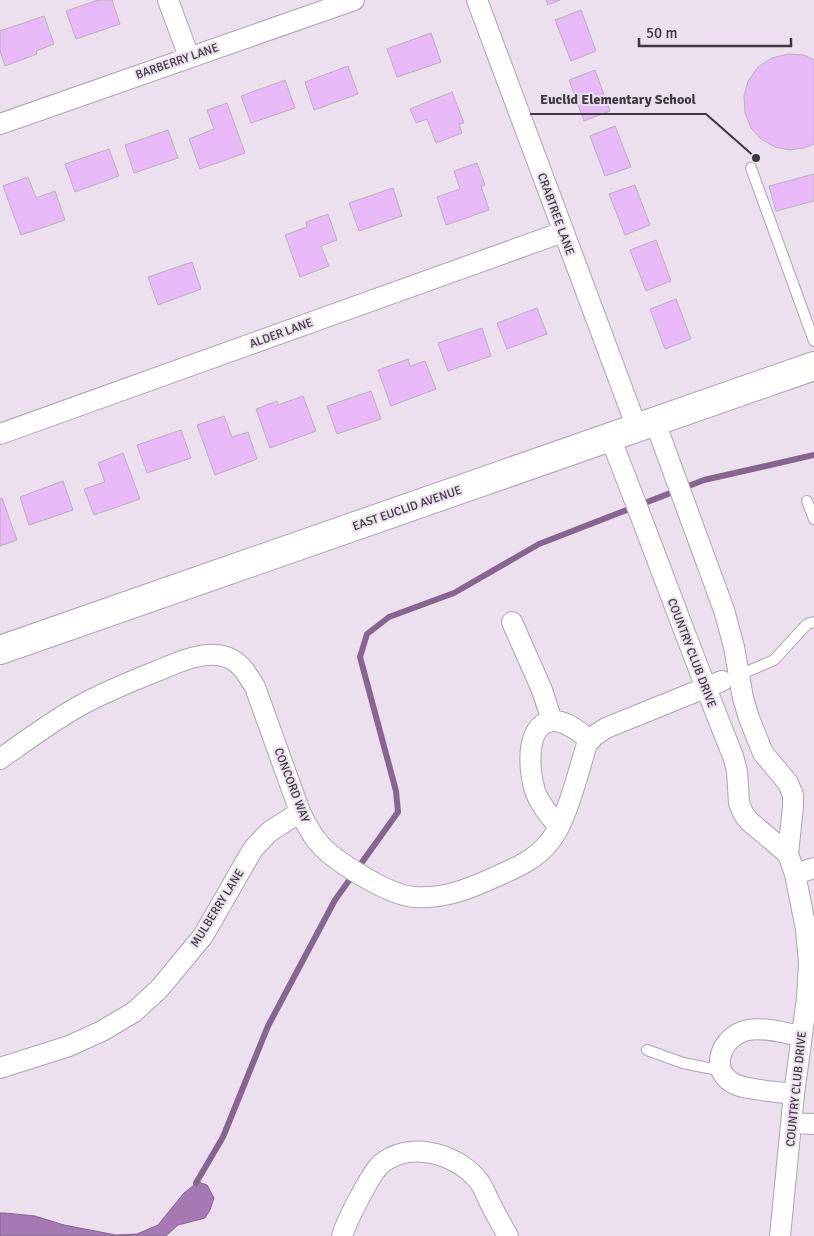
<svg xmlns="http://www.w3.org/2000/svg" width="814" height="1236" font-family="Signika,sans-serif">
  <style>
    .water { fill: #a579b3; stroke: #866690 }
    .lines { fill: none; stroke-linecap: round; stroke-linejoin: round }
    .stream { stroke: #866690; stroke-width: 6 }
    .building { fill: #e7b9f6; stroke: #bbb0bf }
    .service-casing { stroke: #ada2b1; stroke-width: 12 }
    .minor-casing { stroke: #ada2b1; stroke-width: 22 }
    .primary-casing { stroke: #ada2b1; stroke-width: 30 }
    .service { stroke: #fff; stroke-width: 10 }
    .minor { stroke: #fff; stroke-width: 20 }
    .primary { stroke: #fff; stroke-width: 28 }
    .labels { text-anchor: middle; stroke-width: 4; stroke-linejoin: round; paint-order: stroke }
    .street-label { font-size: 12px; fill: #3c383e; stroke: #ece0ef }
    .leader { fill: none; stroke: #3c383e; stroke-width: 2 }
    .callout-dot { fill: #3c383e; stroke: #ece0ef; stroke-width: 2 }
    .callout-label { font-size: 14px; text-anchor: middle; font-weight: bold; fill: #3c383e; stroke: #ece0ef; stroke-width: 4; stroke-linejoin: round; paint-order: stroke }
  </style>
  <rect width="100%" height="100%" fill="#ece0ef"/>
  <path class="water" d="M198,1182L207,1185L214,1198L210,1210L205,1218L178,1225L166,1236H0V1213H5L35,1216L64,1225L116,1235L137,1234L158,1225L184,1193Z"/>
  <g class="lines">
    <path class="stream" d="M196,1183L223,1137L268,1026L335,900L398,812L396,791L360,657L367,634L389,617L454,593L539,544L704,480L814,455"/>
  </g>
  <path class="building" d="M98,0H112L120,24L76,39L66,11Z
    M546,0H560L548,5Z
    M581,10L596,51L571,61L555,20Z
    M44,16L54,44L36,51L37,54L5,66L0,51V31Z
    M431,33L441,62L397,77L387,49Z
    M788,54L804,55L814,60V144L804,148L789,150L775,147L761,139L751,128L745,113L744,96L748,81L758,67L772,58Z
    M348,66L358,94L314,110L305,82Z
    M595,70L610,111L584,121L569,80Z
    M285,80L295,108L251,123L241,96Z
    M452,92L464,123L459,124L462,133L436,143L427,119L416,123L410,109Z
    M227,103L245,153L200,169L189,139L214,129L207,110Z
    M615,126L631,167L605,176L590,136Z
    M168,130L178,158L134,173L125,145Z
    M109,149L119,176L75,192L65,164Z
    M477,163L485,185L481,186L489,210L446,225L437,197L460,189L454,171Z
    M814,174V201L776,211L769,186Z
    M28,177L36,198L55,191L65,220L21,235L3,186Z
    M635,185L650,225L625,235L609,194Z
    M393,188L402,216L359,231L349,203Z
    M328,214L337,240L321,246L329,266L300,277L285,235L307,227L306,222Z
    M656,240L671,281L646,291L630,250Z
    M192,262L201,289L158,305L148,277Z
    M676,299L691,339L665,349L650,309Z
    M537,308L547,334L507,349L497,323Z
    M482,328L491,356L448,371L438,343Z
    M408,359L410,366L425,361L436,389L391,406L378,370Z
    M371,391L381,419L337,434L327,406Z
    M303,396L316,431L270,448L256,409L277,401L278,405Z
    M224,416L232,437L248,432L257,459L215,475L197,425Z
    M181,430L191,458L147,473L137,445Z
    M123,453L140,499L94,515L84,489L105,482L98,463Z
    M63,481L73,510L29,525L20,497Z
    M2,498L17,540L0,546V499Z"/>
  <g class="lines">
    <defs>
      <path id="service" d="M751,168L814,341
        M807,501L814,519
        M737,676L774,660L807,624L814,622
        M647,1050L683,1063L723,1071"/>
      <path id="minor" d="M168,0L189,57
        M477,0L637,428
        M0,124L354,0
        M655,422L724,610L734,647L743,698L749,718L763,753L788,783L793,795V807L788,854L795,874L806,929L809,963L807,998L794,1094L780,1236
        M0,434L563,232
        M610,437C652,543 690,650 733,756L737,771L739,803L743,813L749,821L788,854
        M512,622L542,690L552,721
        M0,759C27,740 55,719 83,704C107,691 132,681 157,671C177,663 201,651 223,656C240,660 247,674 255,687L300,812C305,822 310,832 317,841C333,861 390,896 415,897C444,899 469,889 495,877C516,868 537,859 551,840C568,817 578,772 587,744L594,736L606,728L722,681
        M559,827C550,816 540,805 535,791C529,773 524,723 553,721C566,720 580,733 591,740
        M795,874L814,868
        M0,1068L69,1046L102,1031L134,1012L160,988L203,936L253,849L269,832L300,812
        M794,1094C779,1092 749,1090 737,1085C708,1074 719,1036 748,1030C765,1027 785,1033 801,1036
        M792,1123L814,1124
        M342,1236C346,1222 370,1175 380,1165C408,1140 455,1153 477,1179C482,1184 485,1192 488,1199C494,1211 501,1224 508,1236"/>
      <path id="primary" d="M0,650L814,366"/>
    </defs>
    <use href="#service" class="service-casing"/>
    <use href="#minor" class="minor-casing"/>
    <use href="#primary" class="primary-casing"/>
    <use href="#service" class="service"/>
    <use href="#minor" class="minor"/>
    <use href="#primary" class="primary"/>
  </g>
  <g class="labels">
    <g class="street-label">
      <text transform="translate(177 61) rotate(-19)" y="4">BARBERRY LANE</text>
      <text transform="translate(556 214) rotate(70)" y="4">CRABTREE LANE</text>
      <text transform="translate(281 333) rotate(-20)" y="4">ALDER LANE</text>
      <text transform="translate(407 508) rotate(-19)" y="4">EAST EUCLID AVENUE</text>
      <text transform="translate(692 653) rotate(69)" y="4">COUNTRY CLUB DRIVE</text>
      <text transform="translate(292 785) rotate(69)" y="4">CONCORD WAY</text>
      <text transform="translate(217 908) rotate(-58)" y="4">MULBERRY LANE</text>
      <text transform="translate(796 1089) rotate(-84)" y="4">COUNTRY CLUB DRIVE</text>
    </g>
  </g>
  <path class="leader" d="M756 158L706 114H530"/>
  <circle class="callout-dot" cx="756" cy="158" r="5"/>
  <g class="callout-label">
    <text x="618" y="104">Euclid Elementary School</text>
  </g>
  <path d="M639 38v8h152v-8" fill="none" stroke="#3c383e" stroke-width="2.5"/>
  <text x="646" y="38" font-size="15" fill="#3c383e" stroke="#ece0ef" stroke-width="4" paint-order="stroke">50 m</text>
</svg>
